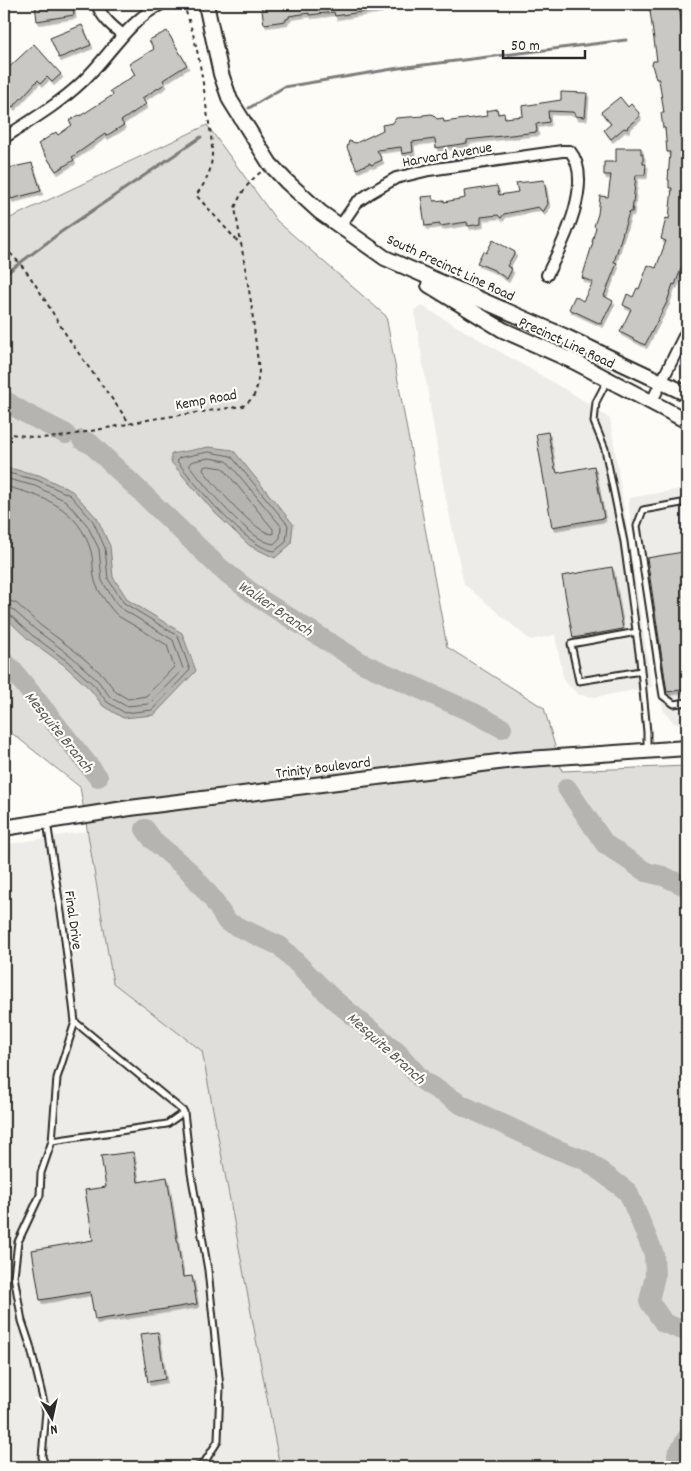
<svg xmlns="http://www.w3.org/2000/svg" width="691" height="1471" font-family="Dekko,sans-serif">
  <style>
    .built { fill: #edece8 }
    .green { fill: #dfdeda; stroke: #858482 }
    .water { fill: #b5b4b1; stroke: #7e7d7b }
    .lines { fill: none; stroke-linecap: round; stroke-linejoin: round }
    .shore { stroke: #626261; stroke-width: 1 }
    .stream { stroke: #7e7d7b; stroke-width: 3 }
    .river { stroke: #b5b4b1; stroke-width: 20 }
    .building { fill: #c9c8c4; stroke: #2b2b2b; filter: url(#shadow) }
    .lane-casing { stroke: #2b2b2b; stroke-width: 9 }
    .street-casing { stroke: #2b2b2b; stroke-width: 14 }
    .secondary-casing { stroke: #2b2b2b; stroke-width: 18 }
    .path { stroke: #2b2b2b; stroke-width: 2; stroke-dasharray: 4 4; stroke-linecap: butt }
    .lane { stroke: #fdfcf7; stroke-width: 5 }
    .street { stroke: #fdfcf7; stroke-width: 10 }
    .secondary { stroke: #fdfcf7; stroke-width: 14 }
    .labels { text-anchor: middle; stroke-width: 4.5; stroke-linejoin: round; paint-order: stroke }
    .street-label { font-size: 15px; fill: #2b2b2b; stroke: #fdfcf7 }
    .water-label { font-size: 16px; font-style: italic; fill: #5b5b5a; stroke: #fdfcf7 }
  </style>
  <defs>
    <filter id="shadow"><feDropShadow dx="2" dy="3.5" stdDeviation="0" flood-color="#0004"/></filter>
  </defs>
  <rect width="100%" height="100%" fill="#fdfcf7"/>
  <filter id="ink" filterUnits="userSpaceOnUse"><feTurbulence type="fractalNoise" baseFrequency=".02" numOctaves="2"/><feDisplacementMap in="SourceGraphic" scale="10" xChannelSelector="R" yChannelSelector="G"/><feConvolveMatrix kernelMatrix="1 2 1 2 8 2 1 2 1" color-interpolation-filters="sRGB"/></filter>
  <g filter="url(#ink)">
    <path class="built" d="M422,306L583,400L610,419L652,687L596,697L579,695L564,681L555,635L530,640L464,584L444,489L414,310Z
      M687,488V723L675,724L663,710L629,509V498Z
      M87,831L113,983L202,1051L280,1467H4V845Z"/>
    <path class="green" d="M207,125L277,221L386,316L447,647L544,708L562,771L687,766V1467H280L202,1051L113,983L80,787L4,727V221Z"/>
    <path class="water" d="M209,447L233,450L293,524L291,544L275,558L250,546L215,513L171,462V454Z
      M4,467L39,475L72,491L97,518L110,546L113,577L128,600L182,633L196,671L154,715L123,718L103,706L90,689L64,665L28,639L4,616Z"/>
    <g class="lines">
      <path class="shore" d="M209,452L231,456L288,525L286,542L275,551C247,549 195,484 177,461L179,458Z
        M209,458L227,461L281,526L280,538L274,544C250,542 204,485 189,465L191,462Z
        M209,466L223,468L273,529V534C255,534 215,485 203,470L204,467Z
        M4,472L37,480L70,495L93,521L105,548L108,579L124,603L178,636L190,670L152,710L125,713L107,702L94,685L67,661L32,635L9,614L4,613
        M4,478L35,486L66,501L87,525L99,549L102,581L119,607L173,640L183,669L149,704L126,706L111,698L98,681L71,656L36,630L12,609L4,607
        M4,486C43,496 78,507 91,551C94,561 92,572 95,581C97,590 111,610 118,616L167,645L174,667L146,696L128,699L116,692L103,675L75,651L40,625L16,603L4,599"/>
      <path class="stream" d="M249,108L284,87L399,68L626,40
        M4,275L61,232L201,137"/>
      <path class="river" d="M4,400L25,413L66,434
        M82,440L91,444L219,567L260,599L362,663L476,714L502,728
        M4,662L11,668L98,777
        M567,788L605,844L646,872L663,876L687,887
        M145,829L153,840L189,871L212,898L227,922L280,946L332,998L397,1052L423,1081L462,1105L556,1149L587,1161L628,1192L654,1254L655,1276L649,1301L664,1323L687,1332
        M678,1467L677,1455L687,1438"/>
    </g>
    <path class="building" d="M35,4H73L74,15L37,21Z
      M261,4H381V9L335,16L334,12L309,15V13L289,16V18L286,19V21L264,24Z
      M649,4H679L687,68V253L675,285L673,284L667,302L645,345L620,332L631,309L623,305L627,294L633,297L637,288L639,289L648,265L656,268L666,241L661,239L666,218L669,219L672,188H669V180H668L670,152H667L665,128H663L661,113H664L659,79H656L652,65L653,61H657Z
      M82,25L91,45L59,58L50,38Z
      M167,31L187,65L163,80L165,84L142,98L146,104L121,121L124,125L106,136L105,134L72,157L74,160L56,171L38,144L56,132L58,135L72,125L69,121L79,115L80,116L113,95L110,91L135,75L129,64L154,49L149,40Z
      M34,44L61,74L52,82L47,77L41,83L38,80L13,107L4,98V72Z
      M561,92L587,93L585,117L575,116V113L572,112L548,111L549,122L536,124L537,132L467,140V143L436,148L435,139L412,142L413,152L402,154L401,147L377,150L382,160L371,165L370,163L357,169L347,148L349,141L356,143L383,130L382,125L393,123L396,118L423,116V115L432,114L437,119L443,118L444,122L487,116L486,111L497,109L498,114L504,113L505,118L523,116L522,106L561,100Z
      M620,97L628,107L631,104L639,113V117L628,126L627,129L624,128L611,139L604,130L611,124L601,112Z
      M616,148H641V154H643V164H646L645,175H636L632,212H629L614,262L617,263L604,296L613,301L601,324L569,309L575,296L583,301L593,282L582,278L593,242H592L596,227L594,226L598,214L600,196L608,197L611,175H604V162H616Z
      M32,163L41,191L11,199L4,176V169Z
      M544,180L548,204L543,212L538,207L504,214L501,218L498,215L481,217V224L468,226L467,222L440,226V224L425,226L421,197L433,196L434,201L444,200V202L465,198L464,191L497,186L499,195L518,192L516,183Z
      M493,240L515,252L507,266L512,269L507,279L494,270L477,263L483,251L486,253Z
      M548,432L555,469H556L557,473L594,466L604,518L552,527L536,434Z
      M683,552L687,578V689L667,692L647,558Z
      M612,567L623,629L573,638L562,576Z
      M133,1152L138,1182L167,1177L183,1277L192,1276L197,1304L95,1320L90,1292L40,1300L32,1250L93,1240L85,1190L106,1187L101,1156Z
      M158,1332L165,1379L148,1382L140,1334Z"/>
    <g class="lines">
      <defs>
        <path id="lane" d="M607,381L596,402L594,422L605,449L624,542L640,660L647,732V749
          M687,502L643,510L637,526L663,696L674,704L687,702
          M637,632L571,644L579,681L641,671
          M47,822L64,932L75,1022L57,1078L52,1141L167,1124L184,1112L75,1022
          M184,1112L191,1173L208,1270L220,1387L218,1441L202,1466L197,1467
          M46,1467L42,1457L46,1411L30,1345L22,1321L14,1276L18,1242L40,1195L41,1173L52,1141"/>
        <path id="street" d="M97,4C101,17 113,27 123,35
          M4,134L7,136C33,119 60,103 82,82C109,57 128,20 162,4
          M341,225L356,203L370,193L396,178L429,170L562,151H570C595,181 562,245 547,275
          M652,401L687,330"/>
        <path id="secondary" d="M206,4L221,74L230,100L270,164L286,181L320,212L385,258L564,336L687,394
          M429,285L503,330L575,362L687,421
          M4,828L130,808L514,760L687,748"/>
      </defs>
      <use href="#lane" class="lane-casing"/>
      <use href="#street" class="street-casing"/>
      <use href="#secondary" class="secondary-casing"/>
      <path class="path" d="M183,4C197,39 202,74 207,112C210,129 214,147 211,165C209,177 203,186 196,195L240,244
        M4,248C30,268 50,311 69,339C88,368 110,395 130,424
        M4,433L39,438L60,437L153,419L243,406L253,398L257,387L259,371L251,302L235,208C240,194 249,181 261,172"/>
      <use href="#lane" class="lane"/>
      <use href="#street" class="street"/>
      <use href="#secondary" class="secondary"/>
    </g>
  </g>
  <g class="labels">
    <g class="street-label">
      <text transform="translate(447 154) rotate(-10)" y="5">Harvard Avenue</text>
      <text transform="translate(451 267) rotate(25)" y="5">South Precinct Line Road</text>
      <text transform="translate(567 342) rotate(25)" y="5">Precinct Line Road</text>
      <text transform="translate(206 399) rotate(-10)" y="5">Kemp Road</text>
      <text transform="translate(323 767) rotate(-7)" y="5">Trinity Boulevard</text>
      <text transform="translate(74 920) rotate(82)" y="5">Final Drive</text>
    </g>
    <g class="water-label">
      <text transform="translate(276 607) rotate(34)" y="6">Walker Branch</text>
      <text transform="translate(60 731) rotate(51)" y="6">Mesquite Branch</text>
      <text transform="translate(387 1047) rotate(42)" y="6">Mesquite Branch</text>
    </g>
  </g>
  <rect width="691" height="1471" fill="none" stroke="#fdfcf7" stroke-width="20"/>
  <rect x="10" y="10" width="671" height="1451" fill="none" stroke="#2b2b2b" stroke-width="2" filter="url(#ink)"/>
  <g transform="translate(52 1418) rotate(171)" stroke="#fdfcf7" stroke-width="4" paint-order="stroke">
  <path d="M0-4L9 19L0 12L-9 19Z" fill="#2b2b2b"/>
  <text y="-8" font-size="14" font-weight="bold" text-anchor="middle" fill="#2b2b2b">N</text>
  </g>
  <path d="M503 50v8h82v-8" fill="none" stroke="#2b2b2b" stroke-width="2.5"/>
  <text x="511" y="50" font-size="15" fill="#2b2b2b" stroke="#fdfcf7" stroke-width="4" paint-order="stroke">50 m</text>
</svg>
